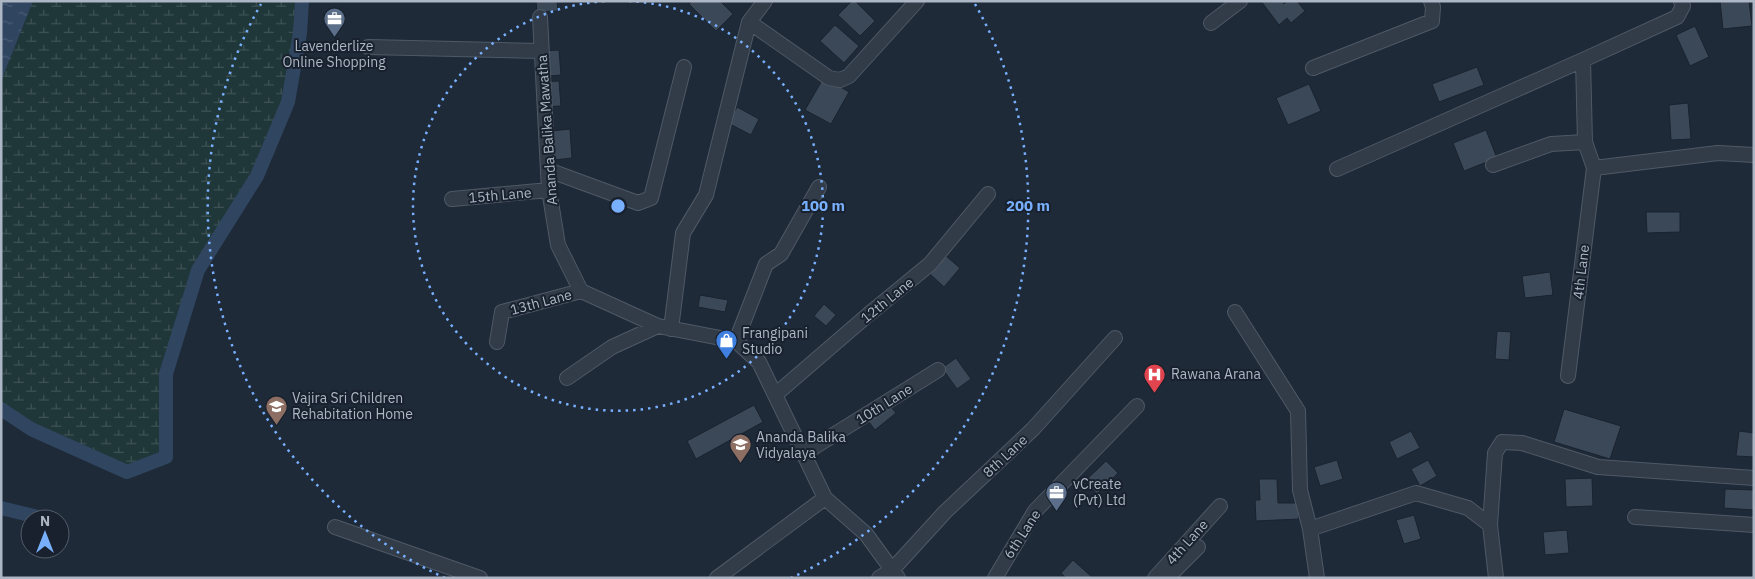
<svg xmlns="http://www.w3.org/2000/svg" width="1755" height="579" font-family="'IBM Plex Sans',sans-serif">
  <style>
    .wetland { fill: url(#wetland-marsh) }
    .water { fill: url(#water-ripples) }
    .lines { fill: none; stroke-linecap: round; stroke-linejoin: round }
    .canal { stroke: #304560; stroke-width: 14 }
    .building { fill: #3a4858; stroke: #1a232f }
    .minor-casing { stroke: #4f5966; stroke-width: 16 }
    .minor { stroke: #323c48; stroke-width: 14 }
    .ring { fill: none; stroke: #78affe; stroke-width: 2.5; stroke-dasharray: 2.5 5 }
    .labels { text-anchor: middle; stroke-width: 4; stroke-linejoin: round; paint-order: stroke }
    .poi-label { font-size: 14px; fill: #acb6c5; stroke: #18212d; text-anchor: start }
    .street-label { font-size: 14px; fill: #acb6c5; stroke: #18212d }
    .centre { fill: #78affe; stroke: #18212d; stroke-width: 2.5 }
    .ring-label { font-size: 15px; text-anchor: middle; font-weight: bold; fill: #78affe; stroke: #18212d; stroke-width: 4; stroke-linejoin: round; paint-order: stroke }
  </style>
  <defs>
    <pattern id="wetland-marsh" width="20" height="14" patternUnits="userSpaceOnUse" patternTransform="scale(1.25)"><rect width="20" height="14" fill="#203739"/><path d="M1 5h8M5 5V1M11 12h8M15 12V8" fill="none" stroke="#3e5254"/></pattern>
    <pattern id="water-ripples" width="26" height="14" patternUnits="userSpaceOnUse" patternTransform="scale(1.25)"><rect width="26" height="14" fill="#304560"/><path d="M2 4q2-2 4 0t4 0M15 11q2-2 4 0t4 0" fill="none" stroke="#4b5e75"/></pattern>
  </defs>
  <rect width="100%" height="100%" fill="#1e2a38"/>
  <path class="wetland" d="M33,1H302L300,33L288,102L257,176L198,270L166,374V457L127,472L31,429L1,409V81Z"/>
  <path class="water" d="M1,1H33L1,81Z"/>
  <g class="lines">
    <path class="canal" d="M1,409L31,429L127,472L166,457V374L198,270L257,176L288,102L300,33L302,1
      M1,508L38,517"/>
  </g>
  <path class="building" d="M536,1H557L558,11L537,12Z
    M692,1H720L733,14L716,31L689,4Z
    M852,1H855L875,21L860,36L838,15Z
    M1261,1H1287L1283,4L1287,1H1297L1305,11L1291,23L1287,18L1279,25Z
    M1720,1H1749L1752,26L1723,29Z
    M835,25L859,46L844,63L820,41Z
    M1695,26L1709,57L1690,66L1676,35Z
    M559,50L561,75L539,77L538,51Z
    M1477,67L1484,85L1439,102L1432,84Z
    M824,77L849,92L831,124L805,110Z
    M559,81L561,106L543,107L541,82Z
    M1309,84L1321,111L1288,125L1276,98Z
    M1688,103L1691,139L1671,140L1669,105Z
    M737,107L759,119L751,135L728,123Z
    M570,129L572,158L554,160L551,131Z
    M1486,130L1497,158L1464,171L1453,143Z
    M1646,212H1680V232L1647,233Z
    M946,256L960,268L944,287L930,274Z
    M1550,272L1553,295L1525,298L1522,276Z
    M700,295L728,300L725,312L698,307Z
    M824,304L836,315L826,326L814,316Z
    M1497,331L1511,332L1509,360L1495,359Z
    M956,358L971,379L957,389L942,368Z
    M886,401L896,413L875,430L866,418Z
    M754,405L763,422L696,459L687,441Z
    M1564,409L1621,426L1610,459L1554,442Z
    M1411,431L1420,448L1397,459L1389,442Z
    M1739,431L1754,433V457L1736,456Z
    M1337,460L1343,479L1320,486L1314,467Z
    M1428,460L1437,476L1420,486L1411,469Z
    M1106,461L1118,473L1097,494L1085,481Z
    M1592,478L1593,506L1566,507L1565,479Z
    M1259,479H1277L1278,503H1298L1299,519L1256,521L1255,500H1260Z
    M1725,489L1754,490V510L1724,508Z
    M1414,515L1421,539L1404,544L1396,520Z
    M1567,530L1569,553L1545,555L1543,532Z
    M1073,560L1093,578H1066L1061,573Z"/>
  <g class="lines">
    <defs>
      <path id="minor" d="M540,17L549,190L558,245L581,291L658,326L736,341L759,362L825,498L866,534L898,578
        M749,22L829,78L840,80L849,76L917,1
        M1211,23L1240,1
        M368,47L541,51
        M1313,68L1432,21L1433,7L1431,1
        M1493,165L1551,144L1585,142
        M1594,168L1718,153L1754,155
        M1337,169L1583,60L1677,17L1683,6L1681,1
        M548,170L638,203L651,198L684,67
        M452,199L549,190
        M1235,312L1298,411L1300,490L1310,529L1317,578
        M671,329L683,233L706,195L749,22L765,1
        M736,341L766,264L781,254L819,187
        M497,342L502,312L581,291
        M1568,376L1594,168L1585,142L1583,60
        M567,378L612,347L658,326
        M775,395L869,314L930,264L988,194
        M803,454L938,370
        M1635,517L1754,525
        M335,527L480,578
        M1310,529L1416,493L1468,508L1490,525
        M717,578L825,498
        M879,578L892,570L945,512L1033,429L1115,338
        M995,578L1035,511L1137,406
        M1155,578L1220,506
        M1167,578L1198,547
        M1496,578L1490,525L1495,453L1502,442L1522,443L1598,467L1754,478"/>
    </defs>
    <use href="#minor" class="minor-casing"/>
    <use href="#minor" class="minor"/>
  </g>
  <g class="ring">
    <path d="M629 1A205 205 0 1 1 607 1"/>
    <path d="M445 578A410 410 0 0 1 261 4M975 4A410 410 0 0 1 791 578"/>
  </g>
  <defs>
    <symbol id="office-pin" viewBox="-11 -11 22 30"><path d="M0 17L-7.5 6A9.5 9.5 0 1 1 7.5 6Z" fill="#5c6f8a" stroke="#18212d"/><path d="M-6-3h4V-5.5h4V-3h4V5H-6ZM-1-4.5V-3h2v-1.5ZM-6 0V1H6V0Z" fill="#fff"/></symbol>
    <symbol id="shop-pin" viewBox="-11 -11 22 30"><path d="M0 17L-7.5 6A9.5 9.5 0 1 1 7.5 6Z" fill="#3f7fe0" stroke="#18212d"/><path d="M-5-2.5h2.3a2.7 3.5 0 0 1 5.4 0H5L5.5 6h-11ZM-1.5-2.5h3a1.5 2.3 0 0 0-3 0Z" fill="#fff"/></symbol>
    <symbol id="hospital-pin" viewBox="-11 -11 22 30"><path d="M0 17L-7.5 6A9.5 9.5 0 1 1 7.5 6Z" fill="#e0444e" stroke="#18212d"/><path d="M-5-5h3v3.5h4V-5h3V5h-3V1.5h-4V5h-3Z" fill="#fff"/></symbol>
    <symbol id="school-pin" viewBox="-11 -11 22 30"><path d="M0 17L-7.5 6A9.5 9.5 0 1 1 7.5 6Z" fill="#8d6e63" stroke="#18212d"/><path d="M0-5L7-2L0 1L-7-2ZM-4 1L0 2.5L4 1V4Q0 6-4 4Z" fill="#fff"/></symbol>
  </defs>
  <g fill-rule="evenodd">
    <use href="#office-pin" x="322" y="6" width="25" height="34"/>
    <use href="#shop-pin" x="714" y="328" width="25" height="34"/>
    <use href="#hospital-pin" x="1142" y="362" width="25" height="34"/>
    <use href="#school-pin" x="264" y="394" width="25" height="34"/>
    <use href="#school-pin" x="728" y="432" width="25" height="34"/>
    <use href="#office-pin" x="1044" y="480" width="25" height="34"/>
  </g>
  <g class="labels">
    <g class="poi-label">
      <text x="334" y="51" text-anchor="middle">Lavenderlize<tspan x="334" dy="16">Online Shopping</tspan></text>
      <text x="742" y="338">Frangipani<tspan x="742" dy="16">Studio</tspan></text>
      <text x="1171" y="379">Rawana Arana</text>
      <text x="292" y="403">Vajira Sri Children<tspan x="292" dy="16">Rehabitation Home</tspan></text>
      <text x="756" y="442">Ananda Balika<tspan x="756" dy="16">Vidyalaya</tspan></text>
      <text x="1073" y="489">vCreate<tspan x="1073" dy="16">(Pvt) Ltd</tspan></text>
    </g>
    <g class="street-label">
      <text transform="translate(547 130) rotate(-94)" y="5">Ananda Balika Mawatha</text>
      <text transform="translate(500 195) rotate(-5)" y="5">15th Lane</text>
      <text transform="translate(1581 272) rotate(-83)" y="5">4th Lane</text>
      <text transform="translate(887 300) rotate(-39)" y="5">12th Lane</text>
      <text transform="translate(541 302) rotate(-15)" y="5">13th Lane</text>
      <text transform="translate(884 404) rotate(-32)" y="5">10th Lane</text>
      <text transform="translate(1005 456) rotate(-43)" y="5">8th Lane</text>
      <text transform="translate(1022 534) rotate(-57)" y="5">6th Lane</text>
      <text transform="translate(1187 542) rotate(-48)" y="5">4th Lane</text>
    </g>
  </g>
  <circle cx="618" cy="206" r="8" class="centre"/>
  <g class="ring-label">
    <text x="823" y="211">100 m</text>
    <text x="1028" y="211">200 m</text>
  </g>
  <rect width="1755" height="579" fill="none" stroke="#acb6c5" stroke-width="5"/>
  <g transform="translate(45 534)"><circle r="24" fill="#18212d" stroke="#535d6a"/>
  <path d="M0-4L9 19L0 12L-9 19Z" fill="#78affe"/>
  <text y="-8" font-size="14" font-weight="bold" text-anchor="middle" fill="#acb6c5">N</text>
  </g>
</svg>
